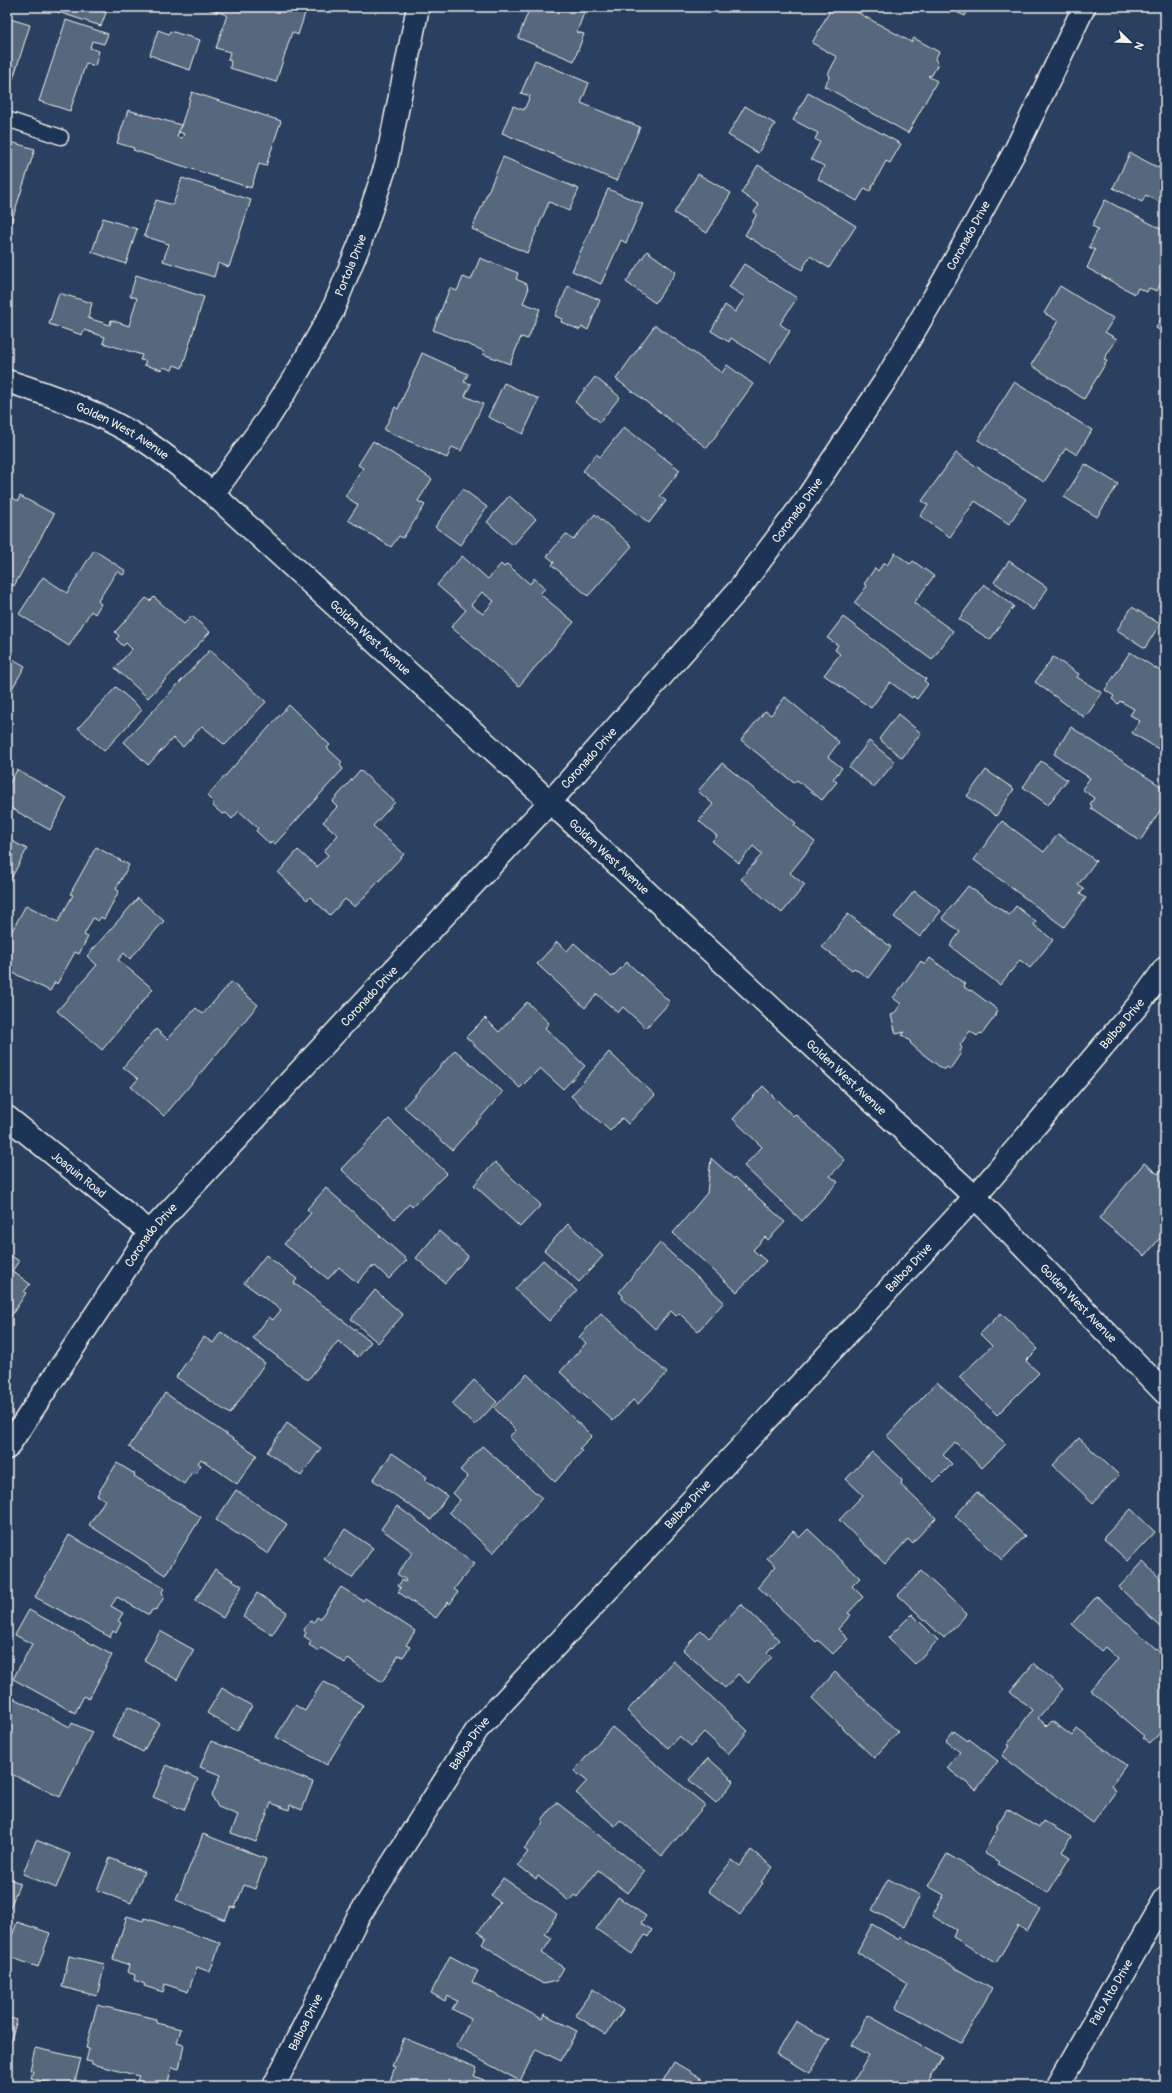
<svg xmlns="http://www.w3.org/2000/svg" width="1172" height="2093" font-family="Pangolin,sans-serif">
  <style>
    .building { fill: #56677d; stroke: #f4f1e8; fill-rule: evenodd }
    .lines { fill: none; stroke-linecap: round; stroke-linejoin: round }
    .lane-casing { stroke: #f4f1e8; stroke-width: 17 }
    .street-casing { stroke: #f4f1e8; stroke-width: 25 }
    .lane { stroke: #1d3557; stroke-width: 14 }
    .street { stroke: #1d3557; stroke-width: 22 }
    .labels { text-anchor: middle; stroke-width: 3; stroke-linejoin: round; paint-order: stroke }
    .street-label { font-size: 12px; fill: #f4f1e8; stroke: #1d3557 }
  </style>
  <rect width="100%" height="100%" fill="#2a4060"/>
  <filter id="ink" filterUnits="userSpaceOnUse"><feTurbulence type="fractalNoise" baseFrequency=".025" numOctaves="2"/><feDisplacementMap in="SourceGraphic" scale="8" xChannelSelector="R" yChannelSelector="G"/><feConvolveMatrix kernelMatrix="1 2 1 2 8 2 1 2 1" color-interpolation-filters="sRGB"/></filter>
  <g filter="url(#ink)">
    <path class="building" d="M43,7H108L101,26Z
      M202,7H307L298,35L292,32L276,82L230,68L231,61L228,60L230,52L216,48L227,15Z
      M530,7H586L577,32L584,34L574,61L518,38Z
      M832,7H843L852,12L853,10L911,42L914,38L939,52L935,59L938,64L932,75L928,76L937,81L908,133L824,86L830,76L828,74L837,57L812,43Z
      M946,7H969L965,16Z
      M7,18L30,25L7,98Z
      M66,20L108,34L104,44L92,41L90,48L99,51L95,66L86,63L70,111L39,101Z
      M158,30L169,34L170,31L200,40L190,70L160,60V59L150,55Z
      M535,60L589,83L581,103L640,127L617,181L502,133L513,106L524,110L530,96L521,93Z
      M192,92L281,121L266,166L259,164L251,188L133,150L134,148L117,143L128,110L181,125L177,137L182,138L184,134L179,132Z
      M808,93L901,144L890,163L886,161L870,191L865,188L857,201L818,179L824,166L811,159L820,142L815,139L818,133L793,120Z
      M745,106L775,124L758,153L728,135Z
      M7,141L35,149L10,226H7Z
      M1130,153L1159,168L1165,156V205L1146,195L1142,202L1113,188Z
      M503,157L579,189L569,211L549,202L527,253L472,229Z
      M758,165L856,226L829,268L810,256L802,270L745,235L757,214L754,212L759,205L741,193Z
      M698,174L731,193L707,233L674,213Z
      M182,178L251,200L229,267L218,263L214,277L163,261L169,244L144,236L156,200L173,205Z
      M608,189L643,204L626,243L621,240L601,284L572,271Z
      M1105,200L1165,231V275L1157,291L1149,288L1147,292L1138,288L1135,294L1087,268L1095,250L1089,247L1098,229L1092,226Z
      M103,218L137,229L126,264L92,252Z
      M647,251L676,272L655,303L626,282Z
      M480,258L518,273L516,279L527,284L528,291L523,303L540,309L528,339L521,337L510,364L483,354L484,351L433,330L450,288L457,291L463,277L471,280Z
      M744,264L797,298L780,324L790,331L770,363L731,338L729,342L711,331L725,305L735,312L745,297L729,287Z
      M136,275L204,297L182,368L174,365L172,370L163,367L162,370L144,365L146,361L140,360L142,355L103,343L105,337L84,330L82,335L49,324L59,293L92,303L88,318L110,325L111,320L129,326L137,298L130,296Z
      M568,286L600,300L588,330L582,327L580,330L561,322L562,319L555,316Z
      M1060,286L1105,314L1114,318L1105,332L1117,339L1104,359L1107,361L1084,399L1031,365L1058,321L1044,313Z
      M1165,311V333L1156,328Z
      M655,325L722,373L727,365L753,384L707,448L616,379Z
      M422,353L468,374L464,382L471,384L465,396L483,404L461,451L452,447L447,458L384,430L395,407L398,409Z
      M595,377L620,397L600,422L575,402Z
      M1014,382L1092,430L1077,455L1066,448L1044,482L978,440Z
      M504,383L539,399L523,434L488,417Z
      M624,427L680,470L660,496L666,501L649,523L583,471L596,454L600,457Z
      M373,441L432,479L418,501L425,505L403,538L399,536L391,547L348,520L358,505L345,496L363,468L358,465Z
      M956,453L1026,499L1009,524L975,501L950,537L920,516L928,505L922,501Z
      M1085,464L1118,484L1097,517L1064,497Z
      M463,489L487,507L460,545L435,527Z
      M7,495L18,501L20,496L54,514L14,586L7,582Z
      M509,496L536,519L513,545L487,522Z
      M595,514L632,546L588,596L552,565L554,562L547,556L566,534L573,540Z
      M94,550L126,571L123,575L117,571L98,601L101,604L95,614L91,611L69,646L19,614L43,577L67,593Z
      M895,553L910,564L913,561L934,576L914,603L953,631L932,660L854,603L867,586L864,584L875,568L878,571L884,562L887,565Z
      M462,556L488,579L501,564L504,567L507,564L530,584L534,578L545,588L540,594L574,622L519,686L451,627L466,610L437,585ZM482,592L494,601L483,614L471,605Z
      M1009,561L1048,588L1033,610L994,582Z
      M984,584L1014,606L990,640L959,619Z
      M154,597L184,624L192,616L210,632L148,698L115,668L132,649L126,643L123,646L116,639L119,636L115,632L146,598L150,601Z
      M1132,607L1160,624L1145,648L1117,630Z
      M843,617L926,679L924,681L928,684L917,699L913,696L912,698L890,682L871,708L824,675L840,654L835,650L838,645L827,638Z
      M210,650L266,702L225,745L202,726L183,747L173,738L148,765L124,742Z
      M1130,652L1165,674V753L1132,733L1140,721L1130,715L1134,709L1120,701L1118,704L1112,699L1114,696L1105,690Z
      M7,656L25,666L8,696H7Z
      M1053,657L1079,674L1077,677L1102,693L1085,718L1035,682Z
      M116,687L142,710L104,751L78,728Z
      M785,697L839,742L828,757L842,768L833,779L837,782L822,800L797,780L794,783L741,740L765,711L771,715Z
      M289,705L330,745L327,748L342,762L340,765L343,769L275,844L272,841L270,844L256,831L258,828L239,811L232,819L226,813L222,814L213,806V802L207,796Z
      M898,714L921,733L902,758L879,739Z
      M1071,727L1165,789V803L1140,841L1091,808L1092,806L1090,804L1094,798L1082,789L1090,778L1054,754Z
      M869,741L895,762L874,787L849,767Z
      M1041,761L1067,780L1048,805L1023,787Z
      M722,763L796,823L794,825L815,842L790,873L805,885L782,913L741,879L762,854L753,846L739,863L712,841L717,836L699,821L713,804L698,791Z
      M17,770L67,798L50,830L7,806V787Z
      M360,770L395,802L373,826L404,854L355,907L345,899L330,915L310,897L307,900L278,873L298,850L317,867L328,855L324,851L338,835L323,822L337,807L332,802Z
      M986,770L1014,789L996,816L967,796Z
      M1002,821L1044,852L1058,834L1096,861L1078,885L1084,889L1080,894L1086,898L1064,927L974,860Z
      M10,840L27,849L7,886V846Z
      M96,847L129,865L116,889L119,891L104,919L101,917L98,921L93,918L84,935L88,937L79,954L75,952L57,984L55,982L50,991L7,970V940L26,905L58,922L73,895L70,894Z
      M968,886L1009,915L1016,906L1036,922L1034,925L1053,940L1030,968L1020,960L1000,985L950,946L960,932L942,918Z
      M914,891L941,911L920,937L894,917Z
      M138,898L164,921L130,959L124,953L118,960L153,989L102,1050L57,1011L97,965L87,956Z
      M848,914L891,947L868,978L854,968L852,970L822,947Z
      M557,942L567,951L574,943L612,977L627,962L670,1002L646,1028L623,1007L618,1013L597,994L585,1008L537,964Z
      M930,958L965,984L964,987L970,991L971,990L998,1010L995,1014L996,1015L982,1034L980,1033L977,1036L970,1031L960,1045L962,1048L960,1051L961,1053L950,1069L947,1067L944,1070L919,1051L910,1043L911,1042L902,1035L905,1032L896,1034L891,1015L894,1014L901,1004L893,998L921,961L925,965Z
      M231,982L258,1005L164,1116L131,1087L138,1079L123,1067L156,1029L167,1039L196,1008L203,1014Z
      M527,1002L549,1023L545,1028L585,1066L563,1089L540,1068L520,1088L466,1037L485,1018L499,1032Z
      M455,1050L503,1092L452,1150L404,1107Z
      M609,1052L655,1095L628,1124L622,1118L610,1131L571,1096Z
      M763,1086L793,1116L795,1114L845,1160L830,1176L838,1182L802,1221L744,1166L762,1147L733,1119Z
      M389,1119L447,1173L412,1207L409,1204L395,1219L341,1169Z
      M711,1158L734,1179L735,1177L785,1222L768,1240L765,1237L753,1250L766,1261L737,1292L673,1233L707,1193Z
      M495,1162L541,1205L520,1227L474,1185Z
      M1144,1163L1158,1174L1161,1170L1165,1174V1242L1160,1238L1145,1256L1099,1218Z
      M326,1188L407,1260L389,1279L375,1266L373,1268L372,1266L357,1283L339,1267L328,1279L284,1244L311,1213L307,1209Z
      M568,1224L603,1256L579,1282L544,1250Z
      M439,1231L468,1256L445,1283L416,1258Z
      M660,1243L724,1302L698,1331L679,1313L676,1316L671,1311L655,1329L622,1298L623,1296L619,1292Z
      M7,1253L19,1261L12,1271L30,1284L24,1292L26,1293L11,1316L7,1313Z
      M266,1255L297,1279L294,1283L371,1342L358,1357L338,1341L308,1380L253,1338L269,1317L273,1320L281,1310L244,1283Z
      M543,1260L577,1291L549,1321L515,1289Z
      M375,1290L403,1315L378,1343L351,1319Z
      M601,1313L667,1373L638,1404L633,1400L613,1421L560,1372L586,1343L579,1337Z
      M1001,1313L1038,1349L1026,1361L1039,1373L997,1415L959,1377L992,1346L980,1334Z
      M221,1332L265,1363L230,1414L176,1377L204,1337L213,1343Z
      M527,1374L592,1436L579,1449L582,1451L555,1482L509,1437L516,1430L494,1408Z
      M474,1380L497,1402L475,1425L452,1404Z
      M937,1382L1006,1444L982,1468L955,1442L943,1455L952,1464L934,1482L887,1436Z
      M165,1393L257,1455L237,1484L201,1459L198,1463L201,1465L195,1474L192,1472L184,1484L129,1447Z
      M287,1423L321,1448L301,1476L267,1452Z
      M1079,1438L1119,1475L1093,1503L1053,1465Z
      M482,1446L542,1498L493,1553L449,1512L460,1500L453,1493L468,1477L460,1470Z
      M872,1452L902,1480L901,1485L936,1518L912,1543L908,1539L885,1564L839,1520L863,1495L846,1479Z
      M392,1453L427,1477L425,1480L447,1496L431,1520L373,1480Z
      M117,1463L135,1474L134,1476L201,1517L165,1575L89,1525L105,1500L97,1495Z
      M236,1490L287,1524L268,1554L216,1520Z
      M977,1492L1025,1536L1002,1560L955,1516Z
      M397,1506L474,1564L454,1589L458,1592L450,1604L448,1602L436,1618L398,1592L401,1588L398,1586L402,1580L405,1582L406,1580L397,1574L413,1552L381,1529Z
      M1131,1509L1155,1532L1128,1561L1103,1538Z
      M345,1529L373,1548L352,1578L324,1559Z
      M808,1529L860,1578L852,1586L863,1597L848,1613L851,1615L838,1629L848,1639L833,1654L818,1640L816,1642L758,1587L776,1566L767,1558L793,1531L800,1537Z
      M69,1535L164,1588L162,1592L164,1597L157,1609L152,1610L149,1615L117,1597L111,1606L123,1613L118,1621L121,1623L116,1633L113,1631L110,1637L35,1597Z
      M1143,1562L1165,1583V1632L1119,1587Z
      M215,1569L242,1586L223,1618L195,1601Z
      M921,1571L967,1614L944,1638L898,1595Z
      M341,1587L363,1601L365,1598L415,1631L406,1645L410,1647L403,1657L399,1655L382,1682L348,1659L345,1663L321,1648L319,1651L309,1645L311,1641L304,1636L306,1633L304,1630L310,1621L314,1622L317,1617L320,1619Z
      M257,1593L287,1612L272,1635L243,1617Z
      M1097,1596L1165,1657V1727L1150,1744L1142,1738L1144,1736L1090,1690L1118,1659L1105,1647L1101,1651L1072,1624Z
      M741,1604L779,1640L767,1652L772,1657L748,1683L738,1674L725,1688L683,1650L701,1630L709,1638Z
      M29,1610L112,1655L89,1699L84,1696L75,1713L13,1679L32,1644L15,1635Z
      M912,1614L938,1640L915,1664L888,1638Z
      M160,1631L194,1650L177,1680L144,1660Z
      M673,1661L748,1731L728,1754L704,1732L691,1746L679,1736L668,1748L627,1711Z
      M1034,1663L1063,1689L1038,1718L1047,1726L1052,1721L1072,1736L1077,1729L1126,1765L1111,1786L1116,1791L1093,1823L1002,1756L1009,1746L1007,1745L1032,1710L1010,1691Z
      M835,1672L898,1732L874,1758L812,1698Z
      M323,1681L363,1705L327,1765L276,1737L295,1705L305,1711Z
      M222,1688L252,1706L237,1731L207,1713Z
      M7,1695L70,1727L72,1723L92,1732L60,1797L7,1772Z
      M128,1706L159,1723L143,1752L112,1736Z
      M612,1727L705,1805L662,1856L620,1820L615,1826L576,1793L587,1781L574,1771Z
      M954,1731L968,1741L969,1739L998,1761L976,1790L947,1768L960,1752L946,1741Z
      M211,1741L313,1782L302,1810L290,1805L289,1810L271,1803L256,1842L231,1833L238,1815L218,1807L212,1796L220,1775L200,1767Z
      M708,1758L734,1781L716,1803L689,1780Z
      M167,1765L198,1779L184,1810L153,1797Z
      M556,1802L645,1871L628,1893L598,1870L577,1897L574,1895L569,1901L538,1876L536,1879L518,1865L528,1852L524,1849L544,1822L542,1820Z
      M1007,1809L1039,1828L1043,1821L1071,1837L1062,1852L1070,1857L1048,1893L997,1864L999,1862L984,1853L998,1828L996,1827Z
      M203,1834L266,1859L255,1889L244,1885L235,1908L231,1907L225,1920L176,1900Z
      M36,1840L70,1854L56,1888L23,1874Z
      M751,1850L773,1867L761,1882L763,1883L740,1915L708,1891L732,1860L740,1866Z
      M947,1854L1040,1909L1027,1931L1018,1926L996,1963L953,1937L956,1930L932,1916L944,1895L928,1886Z
      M110,1858L144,1872L131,1903L97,1890Z
      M7,1878L20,1883L7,1915Z
      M503,1878L557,1914L545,1934L552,1938L542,1953L564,1968L556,1981L543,1984L482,1944L486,1937L478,1932L500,1902L491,1896Z
      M888,1879L920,1895L904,1927L872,1910Z
      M618,1897L646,1916L641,1923L652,1930L648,1937L645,1935L632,1954L596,1929Z
      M127,1916L143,1921L145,1918L220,1943L210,1972L197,1967L188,1992L165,1984L163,1992L144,1986L145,1984L134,1980L135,1975L127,1972L129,1965L113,1959Z
      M17,1922L50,1933L38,1967L7,1956V1950Z
      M872,1924L899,1940L901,1937L992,1989L961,2043L896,2007L908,1984L857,1952Z
      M69,1956L105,1964L97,1996L62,1987Z
      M450,1956L478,1971L472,1982L542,2019L544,2014L577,2031L561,2061L536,2049L520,2081L456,2047L471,2019L452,2009L457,2001L448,1996L445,2001L431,1993Z
      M593,1989L623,2010L606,2035L575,2015Z
      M97,2005L156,2019V2023L181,2029L177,2043L184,2045L179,2069L172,2067L167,2086H156L137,2081L139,2076L92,2064V2062L86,2061L89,2049L86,2048Z
      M868,2015L942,2058L929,2080L936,2086H851L869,2055L851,2045Z
      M7,2017L17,2020L9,2046H7Z
      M796,2021L829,2040L810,2073L777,2054Z
      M404,2038L477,2068L474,2076L484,2080L481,2086H388L395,2067L392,2066Z
      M35,2048L81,2058L74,2086H60L31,2078L33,2071L30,2070Z
      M674,2062L704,2080L700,2086H660Z"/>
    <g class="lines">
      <defs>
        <path id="lane" d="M7,119L61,137"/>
        <g id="street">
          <path id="s1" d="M7,381C54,396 100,413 142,439C167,455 190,475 213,494L550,802L975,1197L1165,1393"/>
          <path id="s2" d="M213,494L269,417L299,370L332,312L360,243L386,165L418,7"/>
          <path id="s3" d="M7,1117L150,1232"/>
          <path id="s4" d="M7,1448L150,1232L550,802L740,588L807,498L885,381L944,280L1016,149L1084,7"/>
          <path id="s5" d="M274,2086L357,1919L477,1730L975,1197L1139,1004L1165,968"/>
          <path id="s6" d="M1057,2086L1165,1899"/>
        </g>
      </defs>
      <use href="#lane" class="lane-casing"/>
      <use href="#street" class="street-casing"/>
      <use href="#lane" class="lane"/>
      <use href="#street" class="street"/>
    </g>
  </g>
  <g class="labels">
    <g class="street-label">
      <text dy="4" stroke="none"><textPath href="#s4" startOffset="1553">Coronado Drive</textPath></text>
      <text dy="4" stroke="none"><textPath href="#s2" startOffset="268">Portola Drive</textPath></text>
      <text dy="4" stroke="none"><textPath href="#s1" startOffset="126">Golden West Avenue</textPath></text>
      <text dy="4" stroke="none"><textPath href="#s4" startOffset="1229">Coronado Drive</textPath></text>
      <text dy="4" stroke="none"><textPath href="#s1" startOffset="450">Golden West Avenue</textPath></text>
      <text dy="4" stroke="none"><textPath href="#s4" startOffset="905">Coronado Drive</textPath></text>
      <text dy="4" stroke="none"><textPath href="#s1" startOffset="774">Golden West Avenue</textPath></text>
      <text dy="4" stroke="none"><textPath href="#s4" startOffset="581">Coronado Drive</textPath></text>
      <text dy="4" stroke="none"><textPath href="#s5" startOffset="1367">Balboa Drive</textPath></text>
      <text dy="4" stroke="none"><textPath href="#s1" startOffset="1098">Golden West Avenue</textPath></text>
      <text dy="4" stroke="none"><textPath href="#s3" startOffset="92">Joaquin Road</textPath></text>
      <text dy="4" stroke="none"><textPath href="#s4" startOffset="257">Coronado Drive</textPath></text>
      <text dy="4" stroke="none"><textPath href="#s5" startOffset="1043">Balboa Drive</textPath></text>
      <text dy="4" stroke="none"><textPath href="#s1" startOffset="1422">Golden West Avenue</textPath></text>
      <text dy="4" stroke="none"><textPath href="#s5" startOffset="719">Balboa Drive</textPath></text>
      <text dy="4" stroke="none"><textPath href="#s5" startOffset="395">Balboa Drive</textPath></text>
      <text dy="4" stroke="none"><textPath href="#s6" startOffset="108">Palo Alto Drive</textPath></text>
      <text dy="4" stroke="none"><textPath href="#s5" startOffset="71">Balboa Drive</textPath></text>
    </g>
  </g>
  <rect width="1172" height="2093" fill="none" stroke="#1d3557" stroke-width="24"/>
  <rect x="12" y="12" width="1148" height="2069" fill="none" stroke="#f4f1e8" stroke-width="1.5" filter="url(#ink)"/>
  <g transform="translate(1130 42) rotate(113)" stroke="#1d3557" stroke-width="3" paint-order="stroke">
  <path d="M0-3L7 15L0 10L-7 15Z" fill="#f4f1e8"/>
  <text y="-6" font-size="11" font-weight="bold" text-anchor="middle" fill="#f4f1e8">N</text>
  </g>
</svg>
